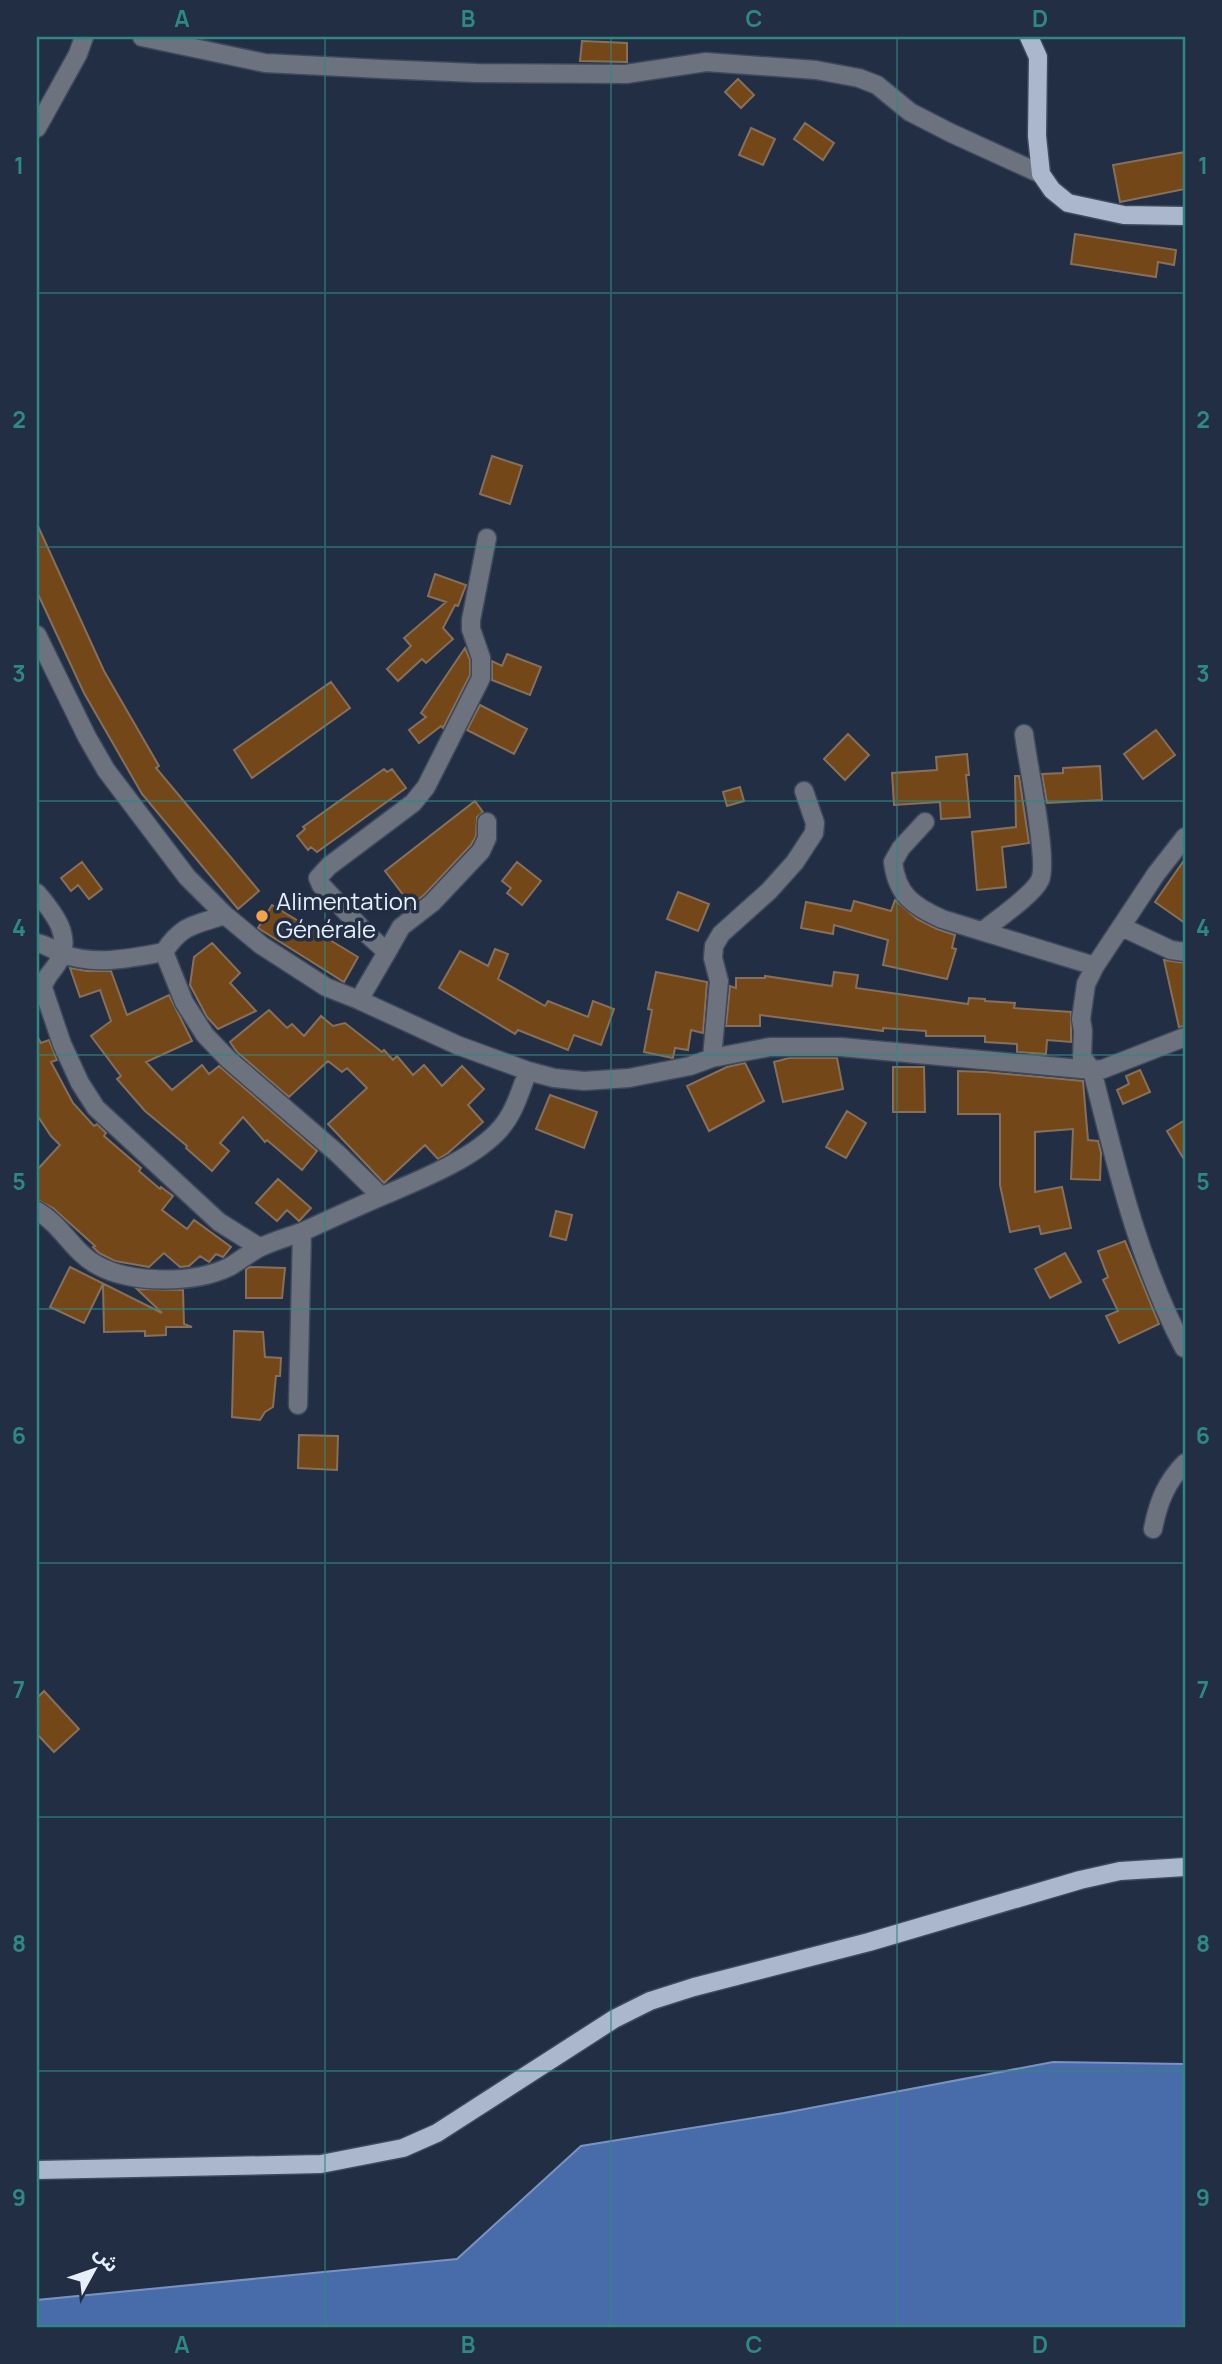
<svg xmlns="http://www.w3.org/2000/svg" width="1222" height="2364" font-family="Manrope,'Noto Sans Arabic',sans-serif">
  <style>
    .water { fill: #486ba9; stroke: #7893c2; stroke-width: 2 }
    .building { fill: #734717; stroke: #86705b; stroke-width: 2 }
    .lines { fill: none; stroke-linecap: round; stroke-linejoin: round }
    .minor-casing { stroke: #3e495d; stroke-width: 21 }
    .major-casing { stroke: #3e495d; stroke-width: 21 }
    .minor { stroke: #6c737e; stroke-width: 18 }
    .major { stroke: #aab7cd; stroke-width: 18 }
    .grid { fill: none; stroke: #2f8883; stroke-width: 2; stroke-opacity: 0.55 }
    .poi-dot { fill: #f6a248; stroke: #222e43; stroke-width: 2.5 }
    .labels { text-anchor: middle; stroke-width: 7; stroke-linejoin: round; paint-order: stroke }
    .poi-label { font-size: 24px; fill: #e7effd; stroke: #222e43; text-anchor: start }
    .neatline { fill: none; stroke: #2f8883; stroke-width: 2.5 }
    .grid-label { font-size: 23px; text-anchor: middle; font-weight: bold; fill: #2f8883 }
  </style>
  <rect width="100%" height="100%" fill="#222e43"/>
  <path class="water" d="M1053,2062L1185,2064V2327H37V2300L457,2259L581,2146L784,2113Z"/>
  <path class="building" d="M582,41L627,43V62L580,61Z
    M738,79L754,95L741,108L725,92Z
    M805,123L834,143L823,160L794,139Z
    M751,128L775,139L763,165L739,155Z
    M1185,152V189L1120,202L1113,165Z
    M1075,234L1176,250L1174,265L1158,262L1156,277L1071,264Z
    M492,456L522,466L510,504L480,494Z
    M37,524L104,671L159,766L156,768L259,891L238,909L142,794L84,693L37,592Z
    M435,574L466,585L458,606L455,605L443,628L453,639L426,663L422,659L398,681L387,669L411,646L404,638L446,602L428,596Z
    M465,648L470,660V675L443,728L441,726L419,743L409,730L426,717L421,713Z
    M507,654L541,667L530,695L492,680V661L502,666Z
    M331,682L350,708L252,778L234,750Z
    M480,705L527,729L514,754L467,730Z
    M1156,730L1175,755L1143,779L1124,754Z
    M848,734L869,755L845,780L824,759Z
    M967,754L969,775H966L970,817L941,819L940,802L894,805L892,773L937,770L936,757Z
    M1100,766L1102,800L1047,803L1042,774L1063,773V768Z
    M384,769L387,772L392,769L406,788L317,852L311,847L308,850L297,836L305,829L303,827Z
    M1015,776H1019L1029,843L1002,847L1006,887L977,890L972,832L1016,827Z
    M740,787L744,801L727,806L723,792Z
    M475,801L483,812L477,817L476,836L471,845L424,895L411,905L385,871Z
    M1185,859V923L1155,902Z
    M82,862L102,889L89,899L78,885L71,891L61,878Z
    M517,862L541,881L522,905L507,893L511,888L502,881Z
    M678,892L709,904L698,931L667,919Z
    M895,900L917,919L937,929L955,935L952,948L956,949L947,979L883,965L888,940L834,925L833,934L801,928L806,902L851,911L854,901L891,911Z
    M272,905L358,957L344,982L258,928Z
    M212,943L240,973L230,983L256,1011L218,1029L207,1017L190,985L194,957Z
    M495,949L508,954L498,979L545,1006L548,1001L588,1017L593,1001L614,1009L601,1045L574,1035L568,1050L518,1030L515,1034L439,988L460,951L488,966Z
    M1164,960L1185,963V1026L1179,1027Z
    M70,968L87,971H111L127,1015L169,995L192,1041L146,1062L172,1090L202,1065L209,1074L219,1066L317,1151L302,1170L267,1140L265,1142L243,1117L220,1143L229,1151L212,1171L186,1148L187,1146L145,1111L117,1079L121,1076L91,1036L111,1021L100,990L80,997Z
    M656,972L707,982L703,1033L691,1030L688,1050L675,1048L673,1058L644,1052L652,1010L648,1009Z
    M834,972L858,975L856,988L968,1004L969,998L985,999V1001L1015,1003L1014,1008L1071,1012V1042L1047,1040L1046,1054L1017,1052V1044L985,1042V1036H926V1031L883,1028V1031L760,1015V1026H726L730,986L736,988V978H765V976L832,986Z
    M269,1010L287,1028L292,1024L304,1036L321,1016L333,1026L345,1023L382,1052L384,1050L393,1060L397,1056L413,1075L424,1065L442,1086L462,1066L484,1089L468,1105L483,1122L448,1153L438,1159L425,1145L384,1183L328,1124L367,1088L347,1068L342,1072L328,1061L289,1097L237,1052L230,1042Z
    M37,1036L41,1043L49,1040L57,1060L51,1062L73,1103L94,1126L97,1124L106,1133L104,1136L141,1168L139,1171L160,1189L161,1187L173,1196L162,1210L187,1229L194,1220L231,1247L223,1257L216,1254L209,1262L200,1256L189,1266L180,1267L164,1253L149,1267L115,1261L99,1253L93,1247L95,1246L53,1208L37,1200V1170L60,1145L51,1136L37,1115Z
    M789,1058H837L843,1089L783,1102L774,1062Z
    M745,1063L764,1101L709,1131L687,1086L727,1067Z
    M893,1067H924L925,1112H893Z
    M1140,1070L1150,1092L1123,1104L1117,1090L1129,1084L1126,1076Z
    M958,1071L985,1072L1083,1081L1088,1140L1098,1141L1101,1153L1100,1180L1071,1179L1073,1129L1035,1132V1192L1062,1187L1071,1228L1041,1234L1039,1226L1010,1232L1000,1185V1114H958Z
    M550,1095L597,1112L584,1148L536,1129Z
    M847,1111L866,1123L846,1158L826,1147Z
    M1185,1120V1161L1167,1131Z
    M278,1179L311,1208L299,1221L287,1210L277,1221L256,1203Z
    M556,1211L572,1215L566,1240L550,1236Z
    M1125,1241L1159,1324L1119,1343L1106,1316L1118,1311L1103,1280L1108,1277L1098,1251Z
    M1065,1253L1081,1282L1050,1298L1035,1269Z
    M70,1267L162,1313L137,1289L183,1290L184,1324L192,1327H166V1335L145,1336V1331L104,1332L103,1284L84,1323L50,1307Z
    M250,1267L285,1268L282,1298H246V1269Z
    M234,1331L263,1332L265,1357L281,1358L280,1376H276L273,1407L265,1412L260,1420L232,1417Z
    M299,1435L338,1436L337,1470L298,1468Z
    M44,1691L79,1729L54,1752L37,1734V1698Z"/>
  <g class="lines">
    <defs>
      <path id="minor" d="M142,37L265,63L381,69L476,73L626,74L706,62L816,70L859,78L877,85L910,112L951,133L1041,174
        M37,128L78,54L84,37
        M37,635L87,737L106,770L187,877L225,915L261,945L326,987L359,1000L457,1045L528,1071L554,1078L584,1081L629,1078L690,1066L712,1058L770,1047H841L1092,1070L1103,1069L1185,1037
        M925,822L901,848L893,862C897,895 913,906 942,919L1095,966L1086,984L1081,1019L1083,1031L1082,1057L1092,1070C1116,1165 1138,1261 1184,1348
        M37,893C54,913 74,937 57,964C52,972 44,978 43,988L62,1044L80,1083L96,1108L219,1222L259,1247
        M225,915C195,925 182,924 164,952L184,1002L205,1035L229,1060L337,1153L381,1196
        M1122,927L1171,950L1185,952
        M983,931C996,920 1033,895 1040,880C1049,861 1027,761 1024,734
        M37,943C47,945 53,950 63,954C95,966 132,958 164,952
        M387,952L401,927L432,903L481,851L487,838V822
        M1095,966L1156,874L1185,837
        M359,1000L387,952L366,933L321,885L318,878L329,866L413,803L426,787L481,678V658L471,629V620L487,538
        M712,1058L719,981L713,958L714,946L721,934L769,891L795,862L814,833L815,823L804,791
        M37,1211C61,1224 73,1252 97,1265C131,1284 194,1284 229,1267C240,1261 250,1252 261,1247C274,1241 288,1237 302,1232
        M298,1405L302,1232C328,1220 354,1208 380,1197C417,1181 474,1159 500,1129C515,1112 520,1091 528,1071
        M1153,1529C1158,1503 1166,1482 1185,1463"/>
      <path id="major" d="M1029,37L1038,57L1037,136L1041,174L1052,190L1068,203L1124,215L1185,216
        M37,2170L321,2164L403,2148L437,2133L614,2019L650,2001L694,1987L869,1942L1080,1880L1120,1871L1185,1867"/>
    </defs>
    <use href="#minor" class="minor-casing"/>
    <use href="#major" class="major-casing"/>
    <use href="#minor" class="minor"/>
    <use href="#major" class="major"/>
  </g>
  <path class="grid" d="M325,37V2327M611,37V2327M897,37V2327M37,293H1185M37,547H1185M37,801H1185M37,1055H1185M37,1309H1185M37,1563H1185M37,1817H1185M37,2071H1185"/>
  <circle class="poi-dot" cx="262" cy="916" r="7"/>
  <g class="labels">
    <g class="poi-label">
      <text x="276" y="910">Alimentation<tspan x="276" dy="28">Générale</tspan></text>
    </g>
  </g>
  <rect width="1222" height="2364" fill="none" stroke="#222e43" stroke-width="77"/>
  <g transform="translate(94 2270) rotate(50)" stroke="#222e43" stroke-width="5" paint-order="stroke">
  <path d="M0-5L12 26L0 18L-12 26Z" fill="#e7effd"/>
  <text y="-10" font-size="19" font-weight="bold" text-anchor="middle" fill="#e7effd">ش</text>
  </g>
  <rect x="38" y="38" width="1146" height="2288" class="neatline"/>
  <g class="grid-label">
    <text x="182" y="27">A</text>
    <text x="468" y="27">B</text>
    <text x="754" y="27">C</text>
    <text x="1040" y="27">D</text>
    <text x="19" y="174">1</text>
    <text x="1203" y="174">1</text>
    <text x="19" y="428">2</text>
    <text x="1203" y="428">2</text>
    <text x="19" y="682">3</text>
    <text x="1203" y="682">3</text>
    <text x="19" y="936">4</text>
    <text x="1203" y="936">4</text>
    <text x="19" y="1190">5</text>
    <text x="1203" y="1190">5</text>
    <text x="19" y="1444">6</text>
    <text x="1203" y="1444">6</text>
    <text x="19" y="1698">7</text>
    <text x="1203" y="1698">7</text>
    <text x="19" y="1952">8</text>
    <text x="1203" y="1952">8</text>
    <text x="19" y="2206">9</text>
    <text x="1203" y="2206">9</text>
    <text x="182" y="2353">A</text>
    <text x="468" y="2353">B</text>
    <text x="754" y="2353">C</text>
    <text x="1040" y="2353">D</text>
  </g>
</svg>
